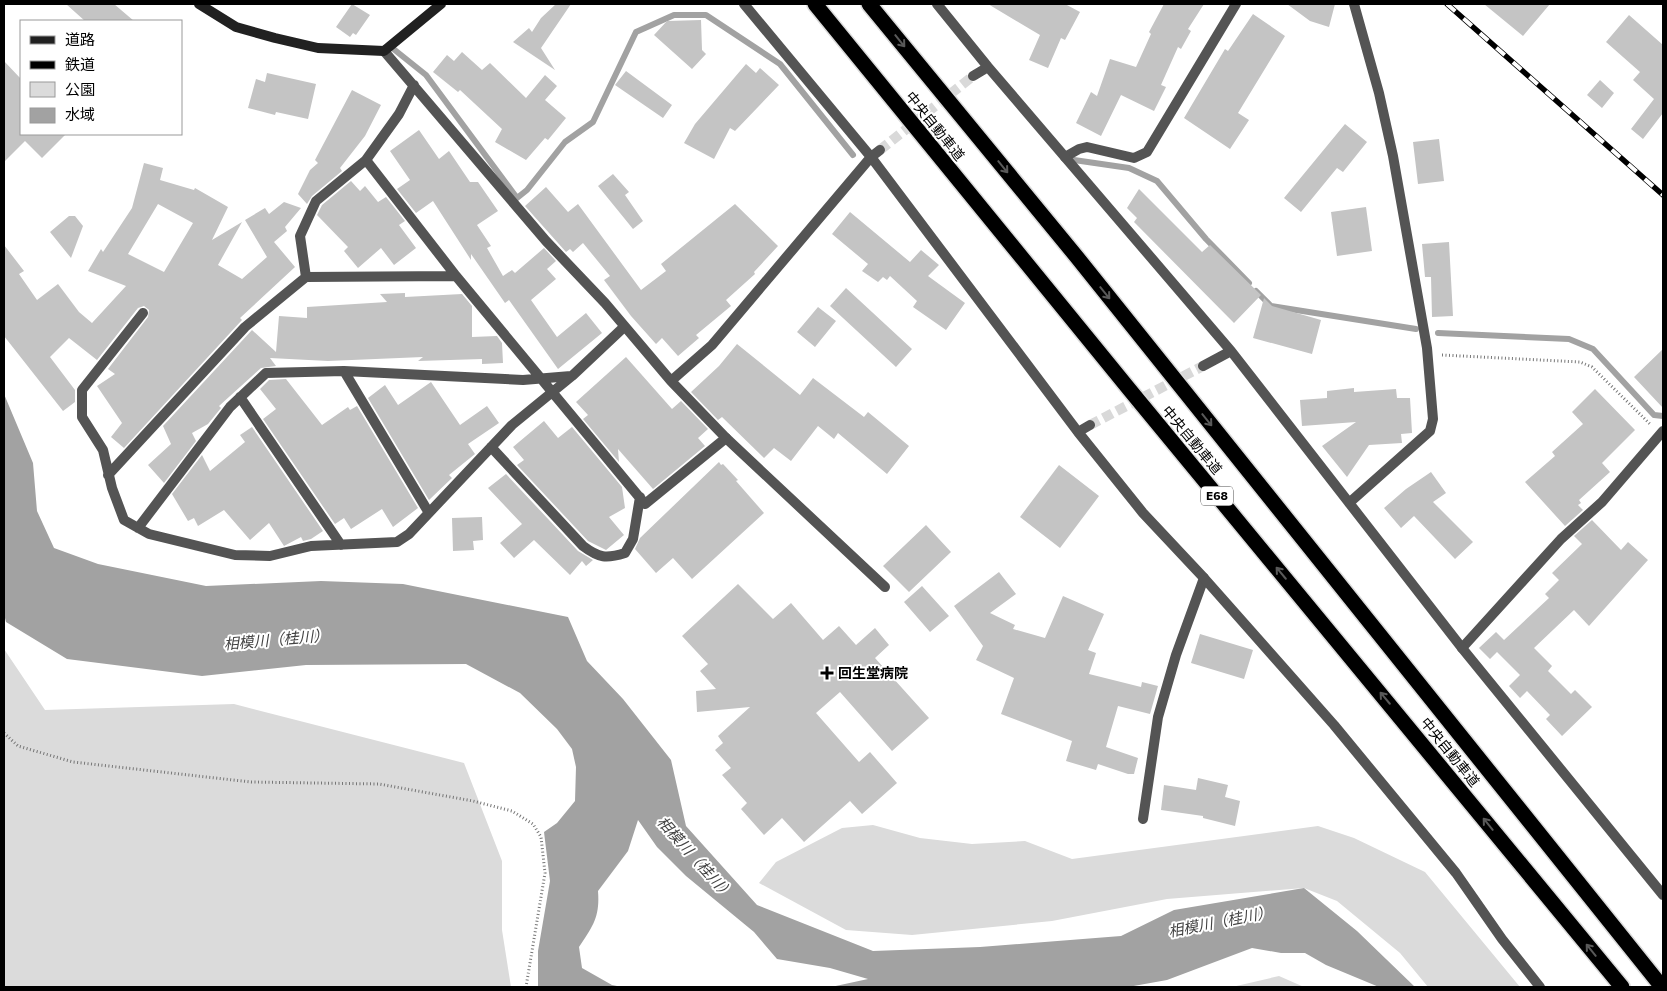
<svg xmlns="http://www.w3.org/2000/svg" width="1667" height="991" font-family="Commissioner,'Noto Sans JP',sans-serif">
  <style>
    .green { fill: #dbdbdb }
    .water { fill: #a2a2a2 }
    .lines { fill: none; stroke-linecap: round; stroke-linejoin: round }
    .stream { stroke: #a2a2a2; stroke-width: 6 }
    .building { fill: #c4c4c4; fill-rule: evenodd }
    .street-tunnel { stroke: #d9d9d9; stroke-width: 10; stroke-dasharray: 10 5; stroke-linecap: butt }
    .highway-casing { stroke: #dbdbdb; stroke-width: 18 }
    .path { stroke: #767676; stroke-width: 3; stroke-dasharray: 1 2.5; stroke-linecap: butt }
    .lane { stroke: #545454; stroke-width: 10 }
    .street { stroke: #545454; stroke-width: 10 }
    .secondary { stroke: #212121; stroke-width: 10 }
    .highway { stroke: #000; stroke-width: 15 }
    .rail-casing { stroke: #000; stroke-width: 5.5 }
    .rail { stroke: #fff; stroke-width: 4; stroke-dasharray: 11; stroke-linecap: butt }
    .oneway { stroke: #595959 }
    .poi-dot { fill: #000; stroke: #fff; stroke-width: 2 }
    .labels { text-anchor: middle; stroke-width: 4; stroke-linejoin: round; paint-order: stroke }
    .shield { fill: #fff; stroke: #4c4c4c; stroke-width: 1 }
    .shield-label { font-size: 12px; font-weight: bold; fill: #000 }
    .street-label { font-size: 14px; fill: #000; stroke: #fff }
    .poi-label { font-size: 14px; font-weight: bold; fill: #000; stroke: #fff; text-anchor: start }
    .water-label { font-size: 15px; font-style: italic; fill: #434343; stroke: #fff }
  </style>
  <rect width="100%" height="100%" fill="#fff"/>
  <path class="green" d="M4,649L45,710L234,704L464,763L502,861V930L511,987H4Z
    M873,825L920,838L972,844L1025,841L1072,859L1318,826L1354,838L1425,872L1520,987H1428L1400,953L1337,901L1304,888L1167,899L1052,921L912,935L846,930L759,883L776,862L842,828Z
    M1279,976L1304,987H1232Z"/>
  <path class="water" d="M4,394L33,463L37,511L54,548L98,564L206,586L321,581L403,584L568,617L587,661L623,699L671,760L686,826L757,905L873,951L980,947L1121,936L1174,910L1304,888L1357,931L1415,987H1379L1326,965L1305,953H1281L1252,948L1167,980L1128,987H831L868,979L830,968L777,959L754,932L686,876L657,847L638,820L628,851L598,891C600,917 593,926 579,947L582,968L612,985L622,987H538V951L550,881L544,832L557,823L575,801L576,767L572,749L557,729L520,693L466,664L306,665L202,676L67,659L6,622L4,614Z"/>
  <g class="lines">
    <path class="stream" d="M391,47L426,75L517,198L527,190L565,142L593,122L636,32L674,15H706L780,64L853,155
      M1074,160L1129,168L1157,181L1206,239L1249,283
      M1256,291L1271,306L1416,329
      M1438,333L1569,339L1593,349L1654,415L1663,416"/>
  </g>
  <path class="building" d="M66,4H114L134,21H85Z
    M352,4L370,15L356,35L353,33L350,37L336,27Z
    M556,4H571L541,48L555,70L513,42L529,28L532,32L541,18Z
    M988,4H1065L1080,12L1065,40L1061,38L1048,68L1029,60L1040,35Z
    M1164,4H1204L1188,29L1191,31L1181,49L1178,47L1161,85L1166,87L1154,111L1121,95L1101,136L1076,123L1091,92L1097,96L1110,59L1136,67L1151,34L1149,32Z
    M1287,4H1335L1329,27L1310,21Z
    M1484,4H1550L1523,36Z
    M1253,14L1285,36L1238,113L1249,120L1230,149L1184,118L1225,49L1228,51Z
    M1629,15L1663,45V113L1643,139L1631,129L1654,99L1633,80L1640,72L1606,42Z
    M701,20L702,50L706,54L692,69L654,35L667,21Z
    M462,52L482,70L490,63L526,98L545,75L557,86L545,100L566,118L548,140L545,138L526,160L495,142L502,129L460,90L458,92L433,72L447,55L454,61Z
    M4,61L21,79V134H66L42,158L25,141L4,162Z
    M746,64L756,73L760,68L779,85L735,131L730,128L714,159L684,143L695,124Z
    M626,71L672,105L663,118L615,85Z
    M267,73L316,84L308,119L276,112L275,115L248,108L256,79L265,82Z
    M1600,80L1614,93L1602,108L1587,95Z
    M352,90L381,105L365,136L340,168L342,171L312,196L307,204L298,194L310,170L318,163L315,160Z
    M1345,124L1367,142L1343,172L1337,168L1301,212L1284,198Z
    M419,130L439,159L449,151L470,182H478L498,211L477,225L491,246L487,248L503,276L512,270L515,273L544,248L556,261L547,269L556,279L531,300L557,337L586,313L602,333L558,369L509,300L505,303L471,254V260L433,201L416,213L397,189L410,180L390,151Z
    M1439,139L1444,181L1418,184L1413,142Z
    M144,163L163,168L160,180L194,190L195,188L228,207L212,240L242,222L218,265L242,279L267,257L245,220L265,208L269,214L284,202L301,208L285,227L287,231L274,242L295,267L240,318L242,320L124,448L111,437L122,423L97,386L115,374L108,369L148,317L149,310L144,306L138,308L97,360L69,338L50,357L75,390V402L63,411L4,336V245L24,271L19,274L37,300L58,284L79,312L92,323L126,286L88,271L101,249L103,252L132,208ZM158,204L193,223L164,272L128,254Z
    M613,174L629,192L625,195L643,221L633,229L598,186Z
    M351,181L360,191L365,186L378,202L386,197L405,221L399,225L416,248L394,265L381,248L358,268L344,251L348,247L317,215L322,205Z
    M546,187L568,212L578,204L641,290L666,271L661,264L735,204L778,246L754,272L755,274L726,300L731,306L696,335L699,338L678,356L662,338L656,344L631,316L604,280L610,276L583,243L573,252L570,249L566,252L525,206Z
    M1139,189L1202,252L1210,245L1261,295L1234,323L1134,222L1137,218L1127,208Z
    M1366,207L1372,251L1337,256L1331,212Z
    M850,212L910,262L921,250L939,265L928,276L965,303L946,330L913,307L917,301L890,276L887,280L883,277L878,282L862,271L868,264L832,234Z
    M69,216H75L83,226L71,258L50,232Z
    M1449,242L1453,316L1432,317L1431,277H1425L1422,244Z
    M846,288L912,349L896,367L830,306Z
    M405,293V297L462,294L472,306V337L497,336L502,343L503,363L482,364V359L418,361L423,357L328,361L270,358L276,366L261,368L219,406L221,408L208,424L192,433L196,441L164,483L148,465L171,444L163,426L252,330L276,352L279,316L307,318V307L387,302L380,294Z
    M1264,298L1272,306L1321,320L1312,354L1253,338Z
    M818,307L836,321L815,347L797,332Z
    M737,344L800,395L813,378L864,417L868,412L909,446L887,474L838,433L834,439L818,426L791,461L774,448L764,458L722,417L718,420L691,392L719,366Z
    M1663,349V408L1634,377Z
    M626,357L672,409L681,401L708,429L698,438L705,446L653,489L618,449L619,462L583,419L588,415L576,402Z
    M286,379L322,425L348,407L350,410L357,406L418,508L393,527L382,509L351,529L344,518L335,524L263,419L276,409L260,389L269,380Z
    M431,382L460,425L487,406L499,423L468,444L475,454L449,475L452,478L429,500L368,398L385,385L398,405Z
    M1354,388V392L1396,389L1397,398H1410L1412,433L1401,434L1402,443L1369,445L1347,477L1322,446L1356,422L1302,426L1300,400L1327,398V391Z
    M1595,389L1635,430L1602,463L1610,472L1579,500L1581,503L1578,505L1583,510L1565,526L1525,482L1555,456L1552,452L1583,424L1572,412Z
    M544,421L558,438L572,427L622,487L625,508L609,517L624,535L606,550L588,541L517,465L524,460L513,447Z
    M252,427L323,531L311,539L303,541L301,537L284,546L269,523L250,540L224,510L198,526L194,518L188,521L172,494L202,455L210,471L245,442L240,435Z
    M719,462L721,465L723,464L738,480L736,481L764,513L692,579L673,558L656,573L635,549L640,538Z
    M1059,465L1099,496L1060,548L1020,517Z
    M1431,472L1446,493L1433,502L1473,542L1455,559L1414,516L1401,528L1384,508L1406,489Z
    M506,474L578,551L593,560L586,566L582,561L570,575L534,540L514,558L500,543L522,524L488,488Z
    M482,517L483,540L473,541L474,550L453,551L452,518Z
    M1592,520L1621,550L1628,542L1648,560L1589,626L1574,610L1534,648L1552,666L1548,671L1571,694L1575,690L1592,707L1562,736L1546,719L1550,715L1527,691L1520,698L1509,686L1520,675L1497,652L1490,659L1479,648L1496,632L1504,640L1549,598L1545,594L1559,580L1552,573L1582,544L1574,536Z
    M926,525L951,552L909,592L883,566Z
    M999,572L1016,594L990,613L1015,625L1013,629L1045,638L1063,596L1104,614L1088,650L1096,653L1089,674L1141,687L1142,682L1158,686L1150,714L1118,706L1106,747L1138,758L1134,774H1128L1098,764L1096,770L1066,761L1072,741L1001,714L1014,678L976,660L983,646L954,606Z
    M738,584L773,619L791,603L823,640L839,626L856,645L875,628L889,645L875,658L929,718L892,751L840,692L816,713L859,762L870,752L897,783L862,814L850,801L804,842L782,818L764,835L741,809L747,803L722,775L731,768L715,750L723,743L718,736L750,707L697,712L696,691L716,689L700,671L708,664L682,636Z
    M922,586L949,616L930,632L904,602Z
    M1200,634L1253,650L1244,679L1191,663Z
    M1198,778L1228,785L1225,797L1240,801L1235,826L1203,818V816L1161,810L1164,785L1196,790Z"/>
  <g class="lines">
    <path class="street-tunnel" d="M880,150L973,76
      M1090,425L1203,366"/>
    <defs>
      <path id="highway" d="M815,4L1129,389L1622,987
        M869,4L1076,256L1662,987"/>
    </defs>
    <use href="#highway" class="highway-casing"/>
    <path class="path" d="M1442,355L1580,362L1592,367L1651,425
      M4,733L18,746L73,762L251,782L379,784L473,801L512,811L533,824L541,837L545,873L526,987"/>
    <path class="lane" d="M1065,157L1079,149L1087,147L1134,158L1147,152L1236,4
      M726,438L885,587
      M1462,648L1561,539L1602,502L1663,431
      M1143,819L1158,717L1176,655L1204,578"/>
    <path class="street" d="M744,4L871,157L1078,432L1143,513L1204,578L1334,725L1456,873L1502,939L1540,987
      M937,4L988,67L1231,351L1462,648L1663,895
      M384,51L546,241L605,303L671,381L712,345L871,157L880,150
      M973,76L988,67
      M414,85L399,114L366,160L316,201L300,236L306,277L456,276
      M366,160L456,276L645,504L726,438L671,381
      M143,313L82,390V417L103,450L112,488L124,520L149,534L235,555L270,556L311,546L397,542L409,534L512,425L572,376L624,327
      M1203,366L1231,351
      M344,371L429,513
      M240,397L341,545
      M1078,432L1090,425
      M491,447L583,546C599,558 606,559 625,553L633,539L640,497
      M108,475L245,327L306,277
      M1349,503L1430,431L1433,419L1427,348L1393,156L1379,93L1354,4
      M138,528L230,407L266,373L344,371L523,380L571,376"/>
    <path class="secondary" d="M199,4L236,27L275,38L318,48L384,51L441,4"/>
    <use href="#highway" class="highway"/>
    <defs>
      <path id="rail" d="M1447,4L1663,195"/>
    </defs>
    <use href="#rail" class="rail-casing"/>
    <use href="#rail" class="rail"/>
  </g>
  <defs><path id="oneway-shaft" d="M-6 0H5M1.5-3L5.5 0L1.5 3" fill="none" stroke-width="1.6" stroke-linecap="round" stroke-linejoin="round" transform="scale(1.25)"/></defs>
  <g class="oneway">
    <use href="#oneway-shaft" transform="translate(900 41) rotate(51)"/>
    <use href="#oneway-shaft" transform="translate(1003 167) rotate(51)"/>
    <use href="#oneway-shaft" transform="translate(1105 293) rotate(51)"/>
    <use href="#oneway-shaft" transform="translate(1207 420) rotate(51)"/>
    <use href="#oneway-shaft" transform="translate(1281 573) rotate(-130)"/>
    <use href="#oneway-shaft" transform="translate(1385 698) rotate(-130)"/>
    <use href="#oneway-shaft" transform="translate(1488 824) rotate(-129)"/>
    <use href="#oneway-shaft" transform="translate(1591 950) rotate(-129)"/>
  </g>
  <path class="poi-dot" d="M824.5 665.5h5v5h5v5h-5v5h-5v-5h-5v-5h5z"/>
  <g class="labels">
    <rect class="shield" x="1201" y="486.5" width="32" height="19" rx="4"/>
    <g class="shield-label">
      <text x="1217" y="500">E68</text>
    </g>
    <g class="street-label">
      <text transform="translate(935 126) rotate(51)" y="5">中央自動車道</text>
      <text transform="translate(1192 440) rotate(50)" y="5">中央自動車道</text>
      <text transform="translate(1450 752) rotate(51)" y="5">中央自動車道</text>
    </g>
    <g class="poi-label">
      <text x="838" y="678">回生堂病院</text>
    </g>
    <g class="water-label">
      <text transform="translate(276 640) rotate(-5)" y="5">相模川（桂川）</text>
      <text transform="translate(695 858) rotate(48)" y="5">相模川（桂川）</text>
      <text transform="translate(1220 922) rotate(-11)" y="5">相模川（桂川）</text>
    </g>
  </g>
  <rect width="1667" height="991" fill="none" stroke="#000000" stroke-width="10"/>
  <rect x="20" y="20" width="162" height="115" fill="#ffffff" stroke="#999999"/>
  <rect x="30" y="36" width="25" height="8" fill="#212121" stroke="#999999"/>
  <text x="65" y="45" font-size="15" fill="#000000">道路</text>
  <rect x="30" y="61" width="25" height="8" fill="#000000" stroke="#999999"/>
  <text x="65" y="70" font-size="15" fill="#000000">鉄道</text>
  <rect x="30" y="82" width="25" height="15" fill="#dbdbdb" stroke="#999999"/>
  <text x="65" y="95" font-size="15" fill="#000000">公園</text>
  <rect x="30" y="108" width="25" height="15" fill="#a2a2a2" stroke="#999999"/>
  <text x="65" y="120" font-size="15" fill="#000000">水域</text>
</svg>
